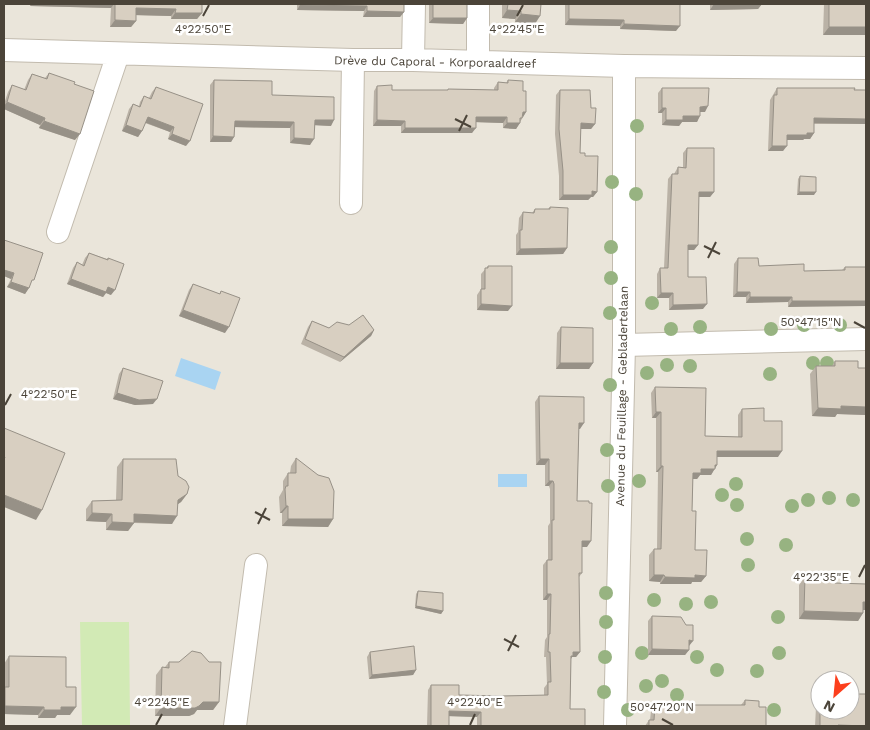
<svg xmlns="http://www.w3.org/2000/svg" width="870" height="730" font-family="'Work Sans',sans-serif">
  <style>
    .residential { fill: #eae5da; fill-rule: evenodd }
    .green { fill: #d2eab5 }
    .water { fill: #a9d4f2 }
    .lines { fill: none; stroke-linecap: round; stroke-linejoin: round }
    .minor-casing { stroke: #c2bbae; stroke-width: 24 }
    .minor { stroke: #fff; stroke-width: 22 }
    .tree { fill: #97b381 }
    .wall { fill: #bab2a6 }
    .shaded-wall { fill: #979187 }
    .building { fill: #d8cfc1; stroke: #979187 }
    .ticks { fill: none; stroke: #4b4439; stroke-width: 2 }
    .labels { text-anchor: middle; stroke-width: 5; stroke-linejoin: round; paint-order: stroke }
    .street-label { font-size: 12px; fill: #4b4439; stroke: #fff }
    .ticks-label { font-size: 12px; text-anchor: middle; fill: #4b4439; stroke: #fff; stroke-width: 5; stroke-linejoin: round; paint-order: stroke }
  </style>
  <rect width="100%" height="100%" fill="#f6f3ec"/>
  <path class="residential" d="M4,4H866V726H4ZM820,680H850V710H820Z"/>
  <path class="green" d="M129,622L130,726H82L80,622Z"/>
  <path class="water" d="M181,358L221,372L215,390L175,376Z
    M498,474H527V487H498Z"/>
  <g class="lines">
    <defs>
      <path id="minor" d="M4,50L353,60H413L624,66L866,68
        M413,60L414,4
        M478,62V4
        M351,203L353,60
        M58,232L118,54
        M624,345L866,339
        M235,726L256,565
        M615,726L624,345V66"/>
    </defs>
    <use href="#minor" class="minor-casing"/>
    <use href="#minor" class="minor"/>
  </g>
  <g class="tree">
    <circle cx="637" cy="126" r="7"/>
    <circle cx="612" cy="182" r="7"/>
    <circle cx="636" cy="194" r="7"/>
    <circle cx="611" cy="247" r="7"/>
    <circle cx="611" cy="278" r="7"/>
    <circle cx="652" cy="303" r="7"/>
    <circle cx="610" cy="313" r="7"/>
    <circle cx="804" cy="325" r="7"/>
    <circle cx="840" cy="325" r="7"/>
    <circle cx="700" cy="327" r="7"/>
    <circle cx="671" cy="329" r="7"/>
    <circle cx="771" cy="329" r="7"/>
    <circle cx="813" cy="363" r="7"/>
    <circle cx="827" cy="363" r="7"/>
    <circle cx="667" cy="365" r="7"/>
    <circle cx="690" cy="366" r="7"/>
    <circle cx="647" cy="373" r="7"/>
    <circle cx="770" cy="374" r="7"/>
    <circle cx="610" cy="385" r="7"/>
    <circle cx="607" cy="450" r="7"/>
    <circle cx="639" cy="481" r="7"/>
    <circle cx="736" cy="484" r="7"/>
    <circle cx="608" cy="486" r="7"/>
    <circle cx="722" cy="495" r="7"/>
    <circle cx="829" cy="498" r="7"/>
    <circle cx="808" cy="500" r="7"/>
    <circle cx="853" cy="500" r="7"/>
    <circle cx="737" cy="505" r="7"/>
    <circle cx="792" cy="506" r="7"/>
    <circle cx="747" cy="539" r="7"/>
    <circle cx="786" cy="545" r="7"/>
    <circle cx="748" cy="565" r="7"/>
    <circle cx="606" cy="593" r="7"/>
    <circle cx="654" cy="600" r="7"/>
    <circle cx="711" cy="602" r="7"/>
    <circle cx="686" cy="604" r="7"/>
    <circle cx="778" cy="617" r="7"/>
    <circle cx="606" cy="622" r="7"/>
    <circle cx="642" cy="653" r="7"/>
    <circle cx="779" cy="653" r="7"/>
    <circle cx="605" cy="657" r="7"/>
    <circle cx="697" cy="657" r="7"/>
    <circle cx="717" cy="670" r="7"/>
    <circle cx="757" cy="671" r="7"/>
    <circle cx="662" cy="681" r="7"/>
    <circle cx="646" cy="686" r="7"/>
    <circle cx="604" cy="692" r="7"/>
    <circle cx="677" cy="695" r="7"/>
    <circle cx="628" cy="710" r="7"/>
    <circle cx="774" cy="710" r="7"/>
  </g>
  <path class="wall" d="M30,4H202V13L197,19H171V16L136,15V21L131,27H110L111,8L30,6Z
    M297,4H404V12L400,17H363L364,11L297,10Z
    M429,4H467V18L463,24L429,23Z
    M502,4H541L535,24L515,22V19L502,18Z
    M565,4H680L676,31L620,29V26L565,25Z
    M710,4H762L758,9L710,10Z
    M824,4H866L823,35Z
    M49,73L74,84L75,140L39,128L40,125L4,109V104L8,92L12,85L24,90L28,80L32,74L45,78Z
    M214,80L272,95L331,126L315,125L310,145L290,143V128L235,127L234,137L231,142H210V85Z
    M508,80L523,91L526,112L516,129L503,128V123L476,122L472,133H401V126H373L374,91L377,86L392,90H448V89L494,90V88L498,82L506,83Z
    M156,87L186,146L168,139L170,132L145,123L142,131L138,137L122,131L129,109L133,104L139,106L140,102L144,96L149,98L152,92Z
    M662,88L705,112H700L697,122H682L679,126L662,125V113H658V93Z
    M777,88L866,90V124H814V133L810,139H804L803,140H787L783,151H768L770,100Z
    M560,90L591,108L595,124L591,129H581L580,153L585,156L597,192L593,197H591L588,200H559V176L555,134L556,95Z
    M687,148L714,192L710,197H699L698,245L694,250H688V277L703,309L669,310V298H657V274L660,268H664L668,179L672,174H674L678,167H683V153Z
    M800,176L814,195H797L798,179Z
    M550,207L567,248L563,254L516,255V235L518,232L519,218L523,212L532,213L535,209H548Z
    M4,240L30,286L25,294L7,287L11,279L4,276Z
    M89,253L107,259L108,258L111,295L106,293L103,297L67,284L73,268L77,262L82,265L85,258Z
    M738,258L759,266L804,271L842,270L845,267H866L788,307V302L746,303V297H733L734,264Z
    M488,266L508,311L477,310V295L481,289V274Z
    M193,284L220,294L221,291L225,333L179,316L189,290Z
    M312,321L329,328L349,325L374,330L371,336L340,362L301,344L308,327Z
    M561,327L593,363L589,369H556L557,333Z
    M835,361L858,368H866V415L837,414L835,417L812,416L810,374L816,366H832Z
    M123,368L153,404L135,405L113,399L119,374Z
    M655,387L705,436L738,437V415L742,409L764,421L778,457H717V465L711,475H700L697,479H693L692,511L695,550L706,576L701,582H692L691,584H660V582L649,581V555L654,549H657L658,472H656V418H652L651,393Z
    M539,396L580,429H579L577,501L587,547H582V573L579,577L580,652L576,657H572L571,659L570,709L585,726H477V717L449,716V726H427L428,690L431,685L459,695L502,696L544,695V688L547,684L546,657H544L545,640L547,637V600H543V565L547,560H548V526L550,523V489L549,486H545V465H536L535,402Z
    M296,458L333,519L328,527L282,526V513H280L279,497L283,490V481L288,473H290L291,466Z
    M123,459L178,476L187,494L181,502L178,504L172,524L134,523L128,531L106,530V522L86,521V509L92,501L116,500L117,467Z
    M805,577L835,583L866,584V610H863V613L858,621L799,619V585Z
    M418,591L443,611L441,614L415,608L416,594Z
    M652,616L689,646V650L685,655H648V621Z
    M370,652L416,670L413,675L369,679L367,657Z
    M9,656L66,687L70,715H57L55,718H38V715L4,714V664Z
    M169,662L219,702L213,710H197L194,714L189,716H155L156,675L162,667H165Z
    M745,700L759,707L766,726H645L649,720H650L651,711L655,705H741Z
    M820,701V710L866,726H815L816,707Z"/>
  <path class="shaded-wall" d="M32,4H114L111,8L30,6Z
    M714,4H762L758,9L710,10Z
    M300,5L367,6L364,11L297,10Z
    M136,8L176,9L171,16L132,15Z
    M507,10L521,11L515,19L502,18Z
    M367,11L404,12L400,17H363Z
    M175,13H202L197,19H171Z
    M521,14L540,16L535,24L515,22Z
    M433,18H467L463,24L429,23Z
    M569,19L624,20L620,26L565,25Z
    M115,20L136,21L131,27H110Z
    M624,24L680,26L676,31L620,29Z
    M829,27H866V35H823Z
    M7,102L45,118L40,125L4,109V106Z
    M708,106L705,112H697L700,107Z
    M662,108H666L662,113H658Z
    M523,112H526L523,117Z
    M683,116H700L697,122H682L679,126L662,125L666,120Z
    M148,117L174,127L170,132L144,122Z
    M476,117H507L503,123L472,122Z
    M814,118L866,119V124L810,123Z
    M315,120H334L331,126L311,125Z
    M377,120L405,121L401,126H373Z
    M44,121L80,134L75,140L39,128Z
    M235,121L294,122L290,128L231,127Z
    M507,123H520L516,129L503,128Z
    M581,123L595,124L591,129H577Z
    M126,125L142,131L138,137L122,131Z
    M405,128H476L472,133H401Z
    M807,133H814L810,139H804L803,140H783L787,135Z
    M172,134L190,141L186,146L168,139Z
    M213,136L234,137L231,142H210Z
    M294,138L314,139L310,145L290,143Z
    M772,146H787L783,151H768Z
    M592,191L597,192L593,197H591L588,200H559L563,195Z
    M699,192H714L710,197H695Z
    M799,192H816L814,195H797Z
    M688,245H698L694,250H684Z
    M567,248L563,254L516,255L520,249Z
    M4,270L14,273L11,279L4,276Z
    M71,279L108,287L115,290L111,295L106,293L103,297L67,284Z
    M11,282L29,288L25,294L7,287Z
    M737,292H750L746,297H733Z
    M661,293H673L669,298H657Z
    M750,297H792L788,302L746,303Z
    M792,301H866V306L788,307Z
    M481,304L512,306L508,311L477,310Z
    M707,304L703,309L669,310L673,305Z
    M183,310L229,327L225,333L179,316Z
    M374,330L371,336L340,362L344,357Z
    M560,363H593L589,369H556Z
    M117,393L157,399L153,404L135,405L113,399Z
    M841,406L866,407V415L837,414L835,417L812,416L818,408Z
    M656,412H661L656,418H652Z
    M579,423H584L580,429H575Z
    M717,451H782L778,457H713Z
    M540,459H549L545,465H536Z
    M715,465H717L711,475H700L697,479H689L693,473L701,469Z
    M661,466H663L658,472H656Z
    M549,481H553L549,486H545Z
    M187,494L181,502L172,508L178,500Z
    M4,495L42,510L36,520L4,507Z
    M286,506H288L282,513H280Z
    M92,513L112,514L106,522L86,521Z
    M134,514L177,516L172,524L129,522Z
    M288,519H333L328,527L282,526Z
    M112,522L134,523L128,531L106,530Z
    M582,541H591L587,547H578Z
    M654,575H664L660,582L649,581Z
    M695,575L706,576L701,582H692L691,584H660L665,577Z
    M547,594H551L547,600H543Z
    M863,602H866V610H858Z
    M416,606L443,611L441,614L415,608Z
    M804,611L863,613L858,621L799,619Z
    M689,640L693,641L689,646H685Z
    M652,649L689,650L685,655H648Z
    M573,652H580L576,657H572L569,662Z
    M416,670L413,675L369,679L372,675Z
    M203,702H219L213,710H197L194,714L189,716H155L161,708Z
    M5,706L44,707L38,715L4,714V708Z
    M61,707H76L70,715H57L55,718H38L44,710Z
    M449,711L481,712L477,717L445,716Z"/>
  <path class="building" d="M115,4H202V13H175L176,9L136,8V21L115,20Z
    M300,4H404V12L367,11V6L300,5Z
    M433,4H467V18H433Z
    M508,4H541L540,16L521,14V11L507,10Z
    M569,4H680V26L624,24V20L569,19Z
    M829,4H866V27H829Z
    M49,73L75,82L74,84L94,91L80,134L44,121L45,118L7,102L12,85L26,90L32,74L47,79Z
    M214,80L272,81V95L334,97V120H315L314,139L294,138V122L235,121L234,137L213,136Z
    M508,80L523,81V91H526V112H523L522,118H520V123H507V117H476V128H405V121L377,120V86L392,85V90H448V89L498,90V82L508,83Z
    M156,87L203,104L190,141L172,134L174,127L148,117L142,131L126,125L133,104L140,107L144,96L151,99Z
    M662,88H709L708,106L700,107V116H683V120H666V108H662Z
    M777,88H855L854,90H866V119L814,118V133H807V135H787V146H772L774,95H777Z
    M560,90H590L591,108H596L595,124L581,123L580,153H585V156H598L597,192L592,191V195H563V171L559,129Z
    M687,148H714V192H699L698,245H688V277H706L707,304L673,305V293H661L660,268H668L672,174H678V167L686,168Z
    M800,176L816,177V192H799Z
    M550,207L568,208L567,248L520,249V230H522L523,212L534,213L535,209H550Z
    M4,240L43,253L34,280H32L29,288L11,282L14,273L4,270Z
    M89,253L108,260V258L124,264L115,290L108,287L106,292L71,279L77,262L84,266Z
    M738,258H758L759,266L804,264V271L845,270V267H866V301H792V297H750V292H737Z
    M488,266H512V306L481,304V289H485V268H488Z
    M193,284L220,294L221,291L240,298L229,327L183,310Z
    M363,315L374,330L344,357L305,339L312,321L329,328L337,322L349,325Z
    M561,327L593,328V363H560Z
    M835,361H858V368H866V407L841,406V409L818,408L816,366H835Z
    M123,368L163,381L157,399L139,400L117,393Z
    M655,387L706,388L705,436L742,437V409L764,408V421H782V451H717V465H715V469H701V473H693L692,511H696L695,550H707L706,576L695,575V578L665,577L664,575H654V549H661L663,466H661V412H656Z
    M539,396L584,397V423H579L577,501H589V503H592L591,541H582V573H579L580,652H573V656H571L570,709H585V726H481V712L449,711V726H431V685H459V695L502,696L548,695V682H551L550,652H548L549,634H550L551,594H547V560H552V520H554V484L553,481H549V459H540Z
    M4,428L65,453L42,510L4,495V460L5,457L4,456Z
    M296,458L318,475L329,478L334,491L333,519H288V506H286L285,489L286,486H288V473H296Z
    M123,459H176L178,476L186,481L189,487L187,494L178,500L177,516L134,514V523L112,522V514L92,513V501L122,500Z
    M805,577H835V583L866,584V602H863V613L804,611Z
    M418,591L443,593V611L416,606Z
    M652,616L681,617L686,625H693V641L689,640V650L652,649Z
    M414,646L416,670L372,675L370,652Z
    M192,651L201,653L209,662H221L219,702H203L199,706L195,708H161L162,667L169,668V662H179Z
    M9,656L66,657V687H76V707H61V710H44V707L5,706V687H9Z
    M850,694H866V726L838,725V726H820V710H850Z
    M745,700L759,701V707H766V726H649V720H654L655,705H745Z"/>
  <path class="ticks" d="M203,16L209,5M517,16L523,5M455,119L471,127M459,131L467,115M704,246L720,254M708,258L716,242M854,322L865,328M5,405L11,394M255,512L270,520M258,524L266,508M859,577L865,565M504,639L519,647M508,651L516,635M662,719L673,725M156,725L162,714M470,725L475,714"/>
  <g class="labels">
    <g class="street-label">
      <text transform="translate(435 62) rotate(1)" y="4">Drève du Caporal - Korporaaldreef</text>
      <text transform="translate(622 396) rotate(-89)" y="4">Avenue du Feuillage - Gebladertelaan</text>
    </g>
  </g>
  <g class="ticks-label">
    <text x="203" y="33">4°22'50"E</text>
    <text x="517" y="33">4°22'45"E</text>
    <text x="811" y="326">50°47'15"N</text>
    <text x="49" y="398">4°22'50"E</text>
    <text x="821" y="581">4°22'35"E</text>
    <text x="162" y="706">4°22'45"E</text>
    <text x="475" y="706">4°22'40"E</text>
    <text x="662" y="711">50°47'20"N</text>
  </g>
  <rect width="870" height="730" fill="none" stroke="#4b4439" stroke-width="10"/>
  <g transform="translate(835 695) rotate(207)"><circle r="24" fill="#ffffff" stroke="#b7b4b0"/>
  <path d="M0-4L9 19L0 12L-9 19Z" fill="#fc3f1d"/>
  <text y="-8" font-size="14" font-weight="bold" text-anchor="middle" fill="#4b4439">N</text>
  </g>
</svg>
